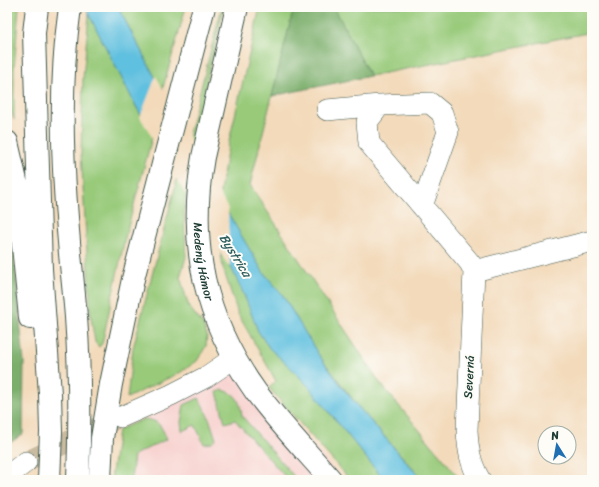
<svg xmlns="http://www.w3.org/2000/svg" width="599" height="487" font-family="Sriracha,sans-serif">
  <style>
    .built { fill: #f7d0cd }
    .green { fill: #98ca7a; stroke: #5c8457 }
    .forest { fill: #7aae6a; stroke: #4c764f }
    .water { fill: #60c0df; stroke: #407e8a }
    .pier { fill: #f3dabb }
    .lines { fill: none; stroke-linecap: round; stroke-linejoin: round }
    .street-tunnel { stroke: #c9bba0; stroke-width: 21; stroke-dasharray: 21 10; stroke-linecap: butt }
    .street-casing { stroke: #3f5548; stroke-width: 22 }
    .secondary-casing { stroke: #3f5548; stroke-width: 24 }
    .highway-casing { stroke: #3f5548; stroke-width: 24 }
    .street { stroke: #fff; stroke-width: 21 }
    .secondary { stroke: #fff; stroke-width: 22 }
    .highway { stroke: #fff; stroke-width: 22 }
    .labels { text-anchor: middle; stroke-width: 4; stroke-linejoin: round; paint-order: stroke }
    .street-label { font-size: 12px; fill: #1f3d34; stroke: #fdfcf7 }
    .water-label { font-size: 13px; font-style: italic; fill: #2f5e5f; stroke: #fdfcf7 }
  </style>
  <rect width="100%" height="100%" fill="#fdfcf7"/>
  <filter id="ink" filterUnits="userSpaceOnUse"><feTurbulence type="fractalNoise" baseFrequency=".025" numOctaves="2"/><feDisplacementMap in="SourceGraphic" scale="8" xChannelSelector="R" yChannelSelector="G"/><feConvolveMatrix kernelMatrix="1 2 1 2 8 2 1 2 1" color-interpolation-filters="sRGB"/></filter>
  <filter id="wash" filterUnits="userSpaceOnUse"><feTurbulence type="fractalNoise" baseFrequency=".012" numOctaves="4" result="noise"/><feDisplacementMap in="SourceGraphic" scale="16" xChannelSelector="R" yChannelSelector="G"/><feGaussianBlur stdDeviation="0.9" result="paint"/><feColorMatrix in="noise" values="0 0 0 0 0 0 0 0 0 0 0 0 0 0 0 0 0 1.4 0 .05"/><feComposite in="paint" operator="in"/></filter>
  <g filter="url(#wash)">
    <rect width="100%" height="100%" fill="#f3dabb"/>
    <path class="built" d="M244,364L343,480H111L118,430L144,419Z"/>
    <path class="green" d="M7,7H19L14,69V120L7,99Z
      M118,7H186L162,91Z
      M222,7H224L209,70L187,178L184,212L186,257L180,277L189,307L202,323L207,335L206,346L197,361L181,372L127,398L133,348Z
      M260,7H294L250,185L380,383L461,480H423L361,410L318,354L282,294L263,272L219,198L228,146Z
      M334,7H592V32L370,76Z
      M89,14L137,108L153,134L125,238L102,344L99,347L95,342L91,318L81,154L83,78Z
      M220,249L232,269L245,297L258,331L270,349L290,366L309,387L384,480H350L269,388L276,381L238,314L223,268Z
      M223,390C238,394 240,402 242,416L297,480H288L235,420L225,423L217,392Z
      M199,398L209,418L216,439L212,443L204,444L195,425L182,431L181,422L184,405Z
      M144,419C159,420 161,426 167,439L134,455L131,480H111L118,430Z"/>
    <path class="forest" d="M294,7H334L370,76L272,96Z
      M7,219L13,248L24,362L23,434L7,445Z"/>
    <path class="water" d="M85,7H118L219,198L263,272L282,294L318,354L343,388L361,410L422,480H384L309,387L290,367L270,349L258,331L245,297L232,269L137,108Z"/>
    <path class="pier" d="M156,76L228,209L230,269L140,117Z"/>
  </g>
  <g filter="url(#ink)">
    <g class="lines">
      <path class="street-tunnel" d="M26,462L118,418"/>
      <defs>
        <path id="street" d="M327,110L380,105
          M422,206L448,132L442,113L430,103L380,105L367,122L369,143L470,263L474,271L467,430C468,449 470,463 480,480
          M474,271L592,241
          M121,417L171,395L206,377L234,358
          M10,480L14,471L26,462"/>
        <g id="secondary">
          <path id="s1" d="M237,7L203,157C188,244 204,319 256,392C279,423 306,451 331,480"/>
        </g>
        <path id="highway" d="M37,7L34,33L41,269L50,394L51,432L49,480
          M70,7C59,85 62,163 69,242C71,267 74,292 76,317C80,371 80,426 78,480
          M7,142L22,207
          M18,194L30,318
          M100,480L102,438L111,384L133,279L204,7"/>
      </defs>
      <use href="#street" class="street-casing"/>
      <use href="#secondary" class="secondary-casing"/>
      <use href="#highway" class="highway-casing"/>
      <use href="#street" class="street"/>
      <use href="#secondary" class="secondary"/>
      <use href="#highway" class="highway"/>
    </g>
  </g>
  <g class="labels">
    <g class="street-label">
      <text dy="4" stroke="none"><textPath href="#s1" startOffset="259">Medený Hámor</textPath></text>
      <text transform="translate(469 377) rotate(-87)" y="4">Severná</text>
    </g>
    <g class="water-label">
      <text transform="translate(236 255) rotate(58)" y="5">Bystrica</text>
    </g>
  </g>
  <rect width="599" height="487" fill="none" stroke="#fdfcf7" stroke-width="24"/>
  <g transform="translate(557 445) rotate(349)"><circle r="19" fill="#fdfcf7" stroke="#a4b0a9"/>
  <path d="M0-3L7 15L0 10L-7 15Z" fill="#1f6fb2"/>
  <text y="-6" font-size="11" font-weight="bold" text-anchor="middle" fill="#1f3d34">N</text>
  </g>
</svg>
